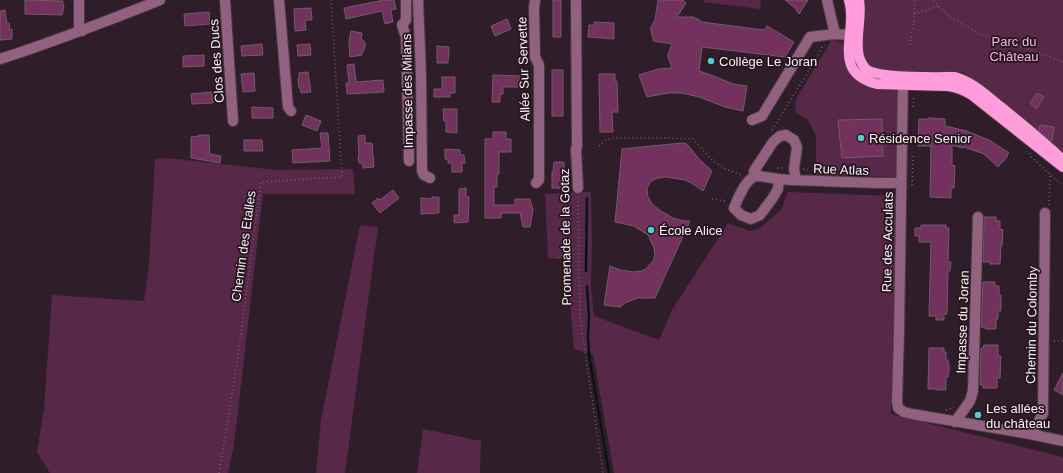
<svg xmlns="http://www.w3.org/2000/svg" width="1063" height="473" font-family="Helvetica,sans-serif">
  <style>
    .green { fill: #572847 }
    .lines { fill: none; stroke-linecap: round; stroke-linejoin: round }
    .stream { stroke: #071615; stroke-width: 2.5 }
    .building { fill: #72325d; stroke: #705c68 }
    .minor-casing { stroke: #4c3b46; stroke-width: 12 }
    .major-casing { stroke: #4c3b46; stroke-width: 12 }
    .path { stroke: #73636d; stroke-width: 1.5; stroke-dasharray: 1 3; stroke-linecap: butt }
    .minor { stroke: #91617f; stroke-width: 10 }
    .major { stroke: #ff9cdb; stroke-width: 10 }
    .poi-dot { fill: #53cdcb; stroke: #25151f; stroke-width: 1.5 }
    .labels { text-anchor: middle; stroke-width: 3.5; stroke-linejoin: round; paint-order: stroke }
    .park-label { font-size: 13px; fill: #f4b9dd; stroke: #25151f }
    .street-label { font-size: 13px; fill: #fcf0f7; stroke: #25151f }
    .poi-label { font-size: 13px; fill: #fcf0f7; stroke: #25151f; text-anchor: start }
  </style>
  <rect width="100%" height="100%" fill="#2f1e29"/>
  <path class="green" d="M704,0H761L760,9L703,2Z
    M865,0H1063V154L1010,109L963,72L954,73H894L873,68L867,63L862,52Z
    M835,40L842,43L844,47L853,75L860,83L872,88L894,89L897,92L898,96L897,177L816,176V136L808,120L795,112L796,99L831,41Z
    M167,158L276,170L353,169L355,194H263L234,445L228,473H50L37,452L44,409L52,295L144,301L149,264L155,159Z
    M584,192H591L592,243L591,286L594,316L659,340L672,310L728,223L750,231L760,228L781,210L788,192L897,196L891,414L1063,457V473H614L593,354L574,349L566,259L548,258L545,194Z
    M360,225L378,227L345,473H316L321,420Z
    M423,429L481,441L480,473H417Z"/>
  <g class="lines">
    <path class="stream" d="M586,271L587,198
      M587,286L589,317L588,336L589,355L609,473"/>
  </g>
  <path class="building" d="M25,0L63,1V4L64,6L62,15L25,14Z
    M380,0H394L396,9L391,10L393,22L385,24L382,11L346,19L344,8H348V7L380,1Z
    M553,0H561V37H553Z
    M658,0H683L686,3L677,17H693L698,19L702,22L764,30L767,26L794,42L785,57L702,47L699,71L714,76L733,84L747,86L743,111L725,107L699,97L682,93H668L647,97L639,75L658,69L672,68L668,57V54L672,44L653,41V38L651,32V27L655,20Z
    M785,0H808L799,14L795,8Z
    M311,8L312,20H305L306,30L295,31L294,9Z
    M5,10L7,24L9,23L10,30L12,29V39L0,40V11Z
    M209,12L210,24L185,26L184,14Z
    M507,19L511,29L495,36L491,26Z
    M594,22L614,23V39L588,37L589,25H594Z
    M351,31L362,33L361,38L365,42V48L362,53V55L350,57L349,41Z
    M262,44L263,55L242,56L241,46Z
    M310,44L311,55L298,56L297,45Z
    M437,46L449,47L448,63H437Z
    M204,55V66L183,67V56Z
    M354,64L356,82L383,80L384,92L347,94L346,83H349L347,65Z
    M552,70H563V116H552Z
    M308,72L311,92L301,93L300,88H299L298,79H299V73Z
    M254,73L255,91L243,92L241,74Z
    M599,74H615V81H617L618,112H612L613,132H600Z
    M493,75L524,76V87H503V94H500V102H492Z
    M442,77H455V93H450V97H434V89H442Z
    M212,92L213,103L192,104L191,94Z
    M1037,93L1044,97L1036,109L1030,103Z
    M252,107L273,108V118H252Z
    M443,109H457V133L446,132V121H444Z
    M306,115L321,121L317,131L302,125Z
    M928,118L945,119V126L967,131L991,141L1009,153L1007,155L1008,156L998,167L984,154L964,147L963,148L952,145V165L955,166L954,188H951V198L930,197L931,146H918L919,119H927Z
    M882,119L883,156L842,158L838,120Z
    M1040,125L1054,127L1052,141L1039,130Z
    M493,132H506V139H511V152H499V174H497V187H494V205H515V199H530L533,210L530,227H523L520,213H501V218H485V139H493Z
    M320,133H328L330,161L293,163L292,150L322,148Z
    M199,135H209L210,154L221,156L220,163L191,158V137L199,136Z
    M365,135V143H372L374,167L363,168L362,163H359L358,156L359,155L358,136Z
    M244,140H262L263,151H244Z
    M682,143L687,144L700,160L712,171L703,191L693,184L685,180L666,177L658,178L653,180L650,183L647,188L648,197L653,205L661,211L673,218L684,221H690L655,298H638L625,303L620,307L604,305L610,266L620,270L634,272L641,271L646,269L653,261L655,255L654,248L648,235L634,226L615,222L622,149Z
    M445,149L460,150V155H464L465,163H462V172H452V163H448V159H445Z
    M554,162H564V175H563L562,188H552V172H553Z
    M466,188V197H469L468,222L454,223V215H459V189Z
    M393,190L399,198L380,213L372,203L378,198L380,200Z
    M432,197H439V213L421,214V198L432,199Z
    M984,217H996V221H1000V229L1003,230L1002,246H1001L1000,264H990V262H983Z
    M921,225H946V228H949L948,262H951L950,271H948L947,314H944V320H936V316H929L931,242H919V236H915V228H921Z
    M983,282H995V286H999V295H1001V311H998V319H996V329H985V327H981Z
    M984,345H998V356H1001L1000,378H997V388H983V385H980L981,348H983Z
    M929,348H944V352H946V360H948V364H949V373H948V377H946V390H937V389H928Z
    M1063,373V395L1054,390Z"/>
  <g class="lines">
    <defs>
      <path id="minor" d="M79,0V25L82,31
        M225,0L233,121
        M279,0L288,107L291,111
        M406,0V20L402,25L406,37L409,161
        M418,0L421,75L422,171L424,175L430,178
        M535,0L534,8L535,57L539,65V180L536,183
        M576,0L577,146L576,149L578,188
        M827,0L835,34
        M0,59C54,42 107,21 160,0
        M903,77L899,332L897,401L898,408L904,412L912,414L1030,434L1063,441
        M752,120L762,116L810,37L835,34L858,36
        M759,176C757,176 754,176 752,178C745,182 737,200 734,208L741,215L751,219L760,215L772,199L778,189L779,179
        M796,180L794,169L797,147L794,140L786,135L780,136L773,142L754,171L759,176L779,179L792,180L877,183H901
        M955,422L970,401L973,391L978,217
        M1030,434L1036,427L1043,413L1045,213"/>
      <path id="major" d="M849,0C859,32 829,72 877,84L948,86C957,87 964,90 972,95L1063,167
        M859,0C862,17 856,33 858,50C858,56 861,64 866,69C878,79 938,77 955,77C973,82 987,96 1001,107C1022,124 1043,141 1063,160"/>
    </defs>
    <use href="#minor" class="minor-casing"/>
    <use href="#major" class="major-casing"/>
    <path class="path" d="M934,0L940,8L950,17L981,35L1024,47L1063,62
      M914,14L939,6
      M910,45L914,19L915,0
      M913,107L914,95
      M772,130L818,56L822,47L825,45
      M599,146L606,140L613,138H669L693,139L713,161L726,169L742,175
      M1030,153V156L1063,186
      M777,168H785
      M803,169L809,170V172
      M912,185L913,156L912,153
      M578,197L580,317L603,473
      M712,199L726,201
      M1049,205L1050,175
      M558,258L563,254L579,247
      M1054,341H1063
      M946,410L954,407
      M219,473L238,356L261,182L342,177L331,0"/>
    <use href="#minor" class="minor"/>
    <use href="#major" class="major"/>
  </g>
  <g class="poi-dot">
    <circle cx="711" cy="61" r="4"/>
    <circle cx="861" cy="138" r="4"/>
    <circle cx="651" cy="230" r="4"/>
    <circle cx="978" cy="415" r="4"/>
  </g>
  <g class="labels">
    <g class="park-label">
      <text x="1014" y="46">Parc du<tspan x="1014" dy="15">Château</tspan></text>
    </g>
    <g class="street-label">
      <text transform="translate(216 61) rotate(-94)" y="5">Clos des Ducs</text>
      <text transform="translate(523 69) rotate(-92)" y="5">Allée Sur Servette</text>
      <text transform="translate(407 91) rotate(-91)" y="5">Impasse des Milans</text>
      <text transform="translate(841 169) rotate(2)" y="5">Rue Atlas</text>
      <text transform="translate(565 237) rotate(-91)" y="5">Promenade de la Gotaz</text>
      <text transform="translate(887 242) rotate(-89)" y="5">Rue des Acculats</text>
      <text transform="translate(243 246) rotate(-82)" y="5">Chemin des Etalles</text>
      <text transform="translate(962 322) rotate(-88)" y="5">Impasse du Joran</text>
      <text transform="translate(1031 325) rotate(-89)" y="5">Chemin du Colomby</text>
    </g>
    <g class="poi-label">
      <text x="719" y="66">Collège Le Joran</text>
      <text x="869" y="143">Résidence Senior</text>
      <text x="659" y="235">École Alice</text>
      <text x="986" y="413">Les allées<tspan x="986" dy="15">du château</tspan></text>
    </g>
  </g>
</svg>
